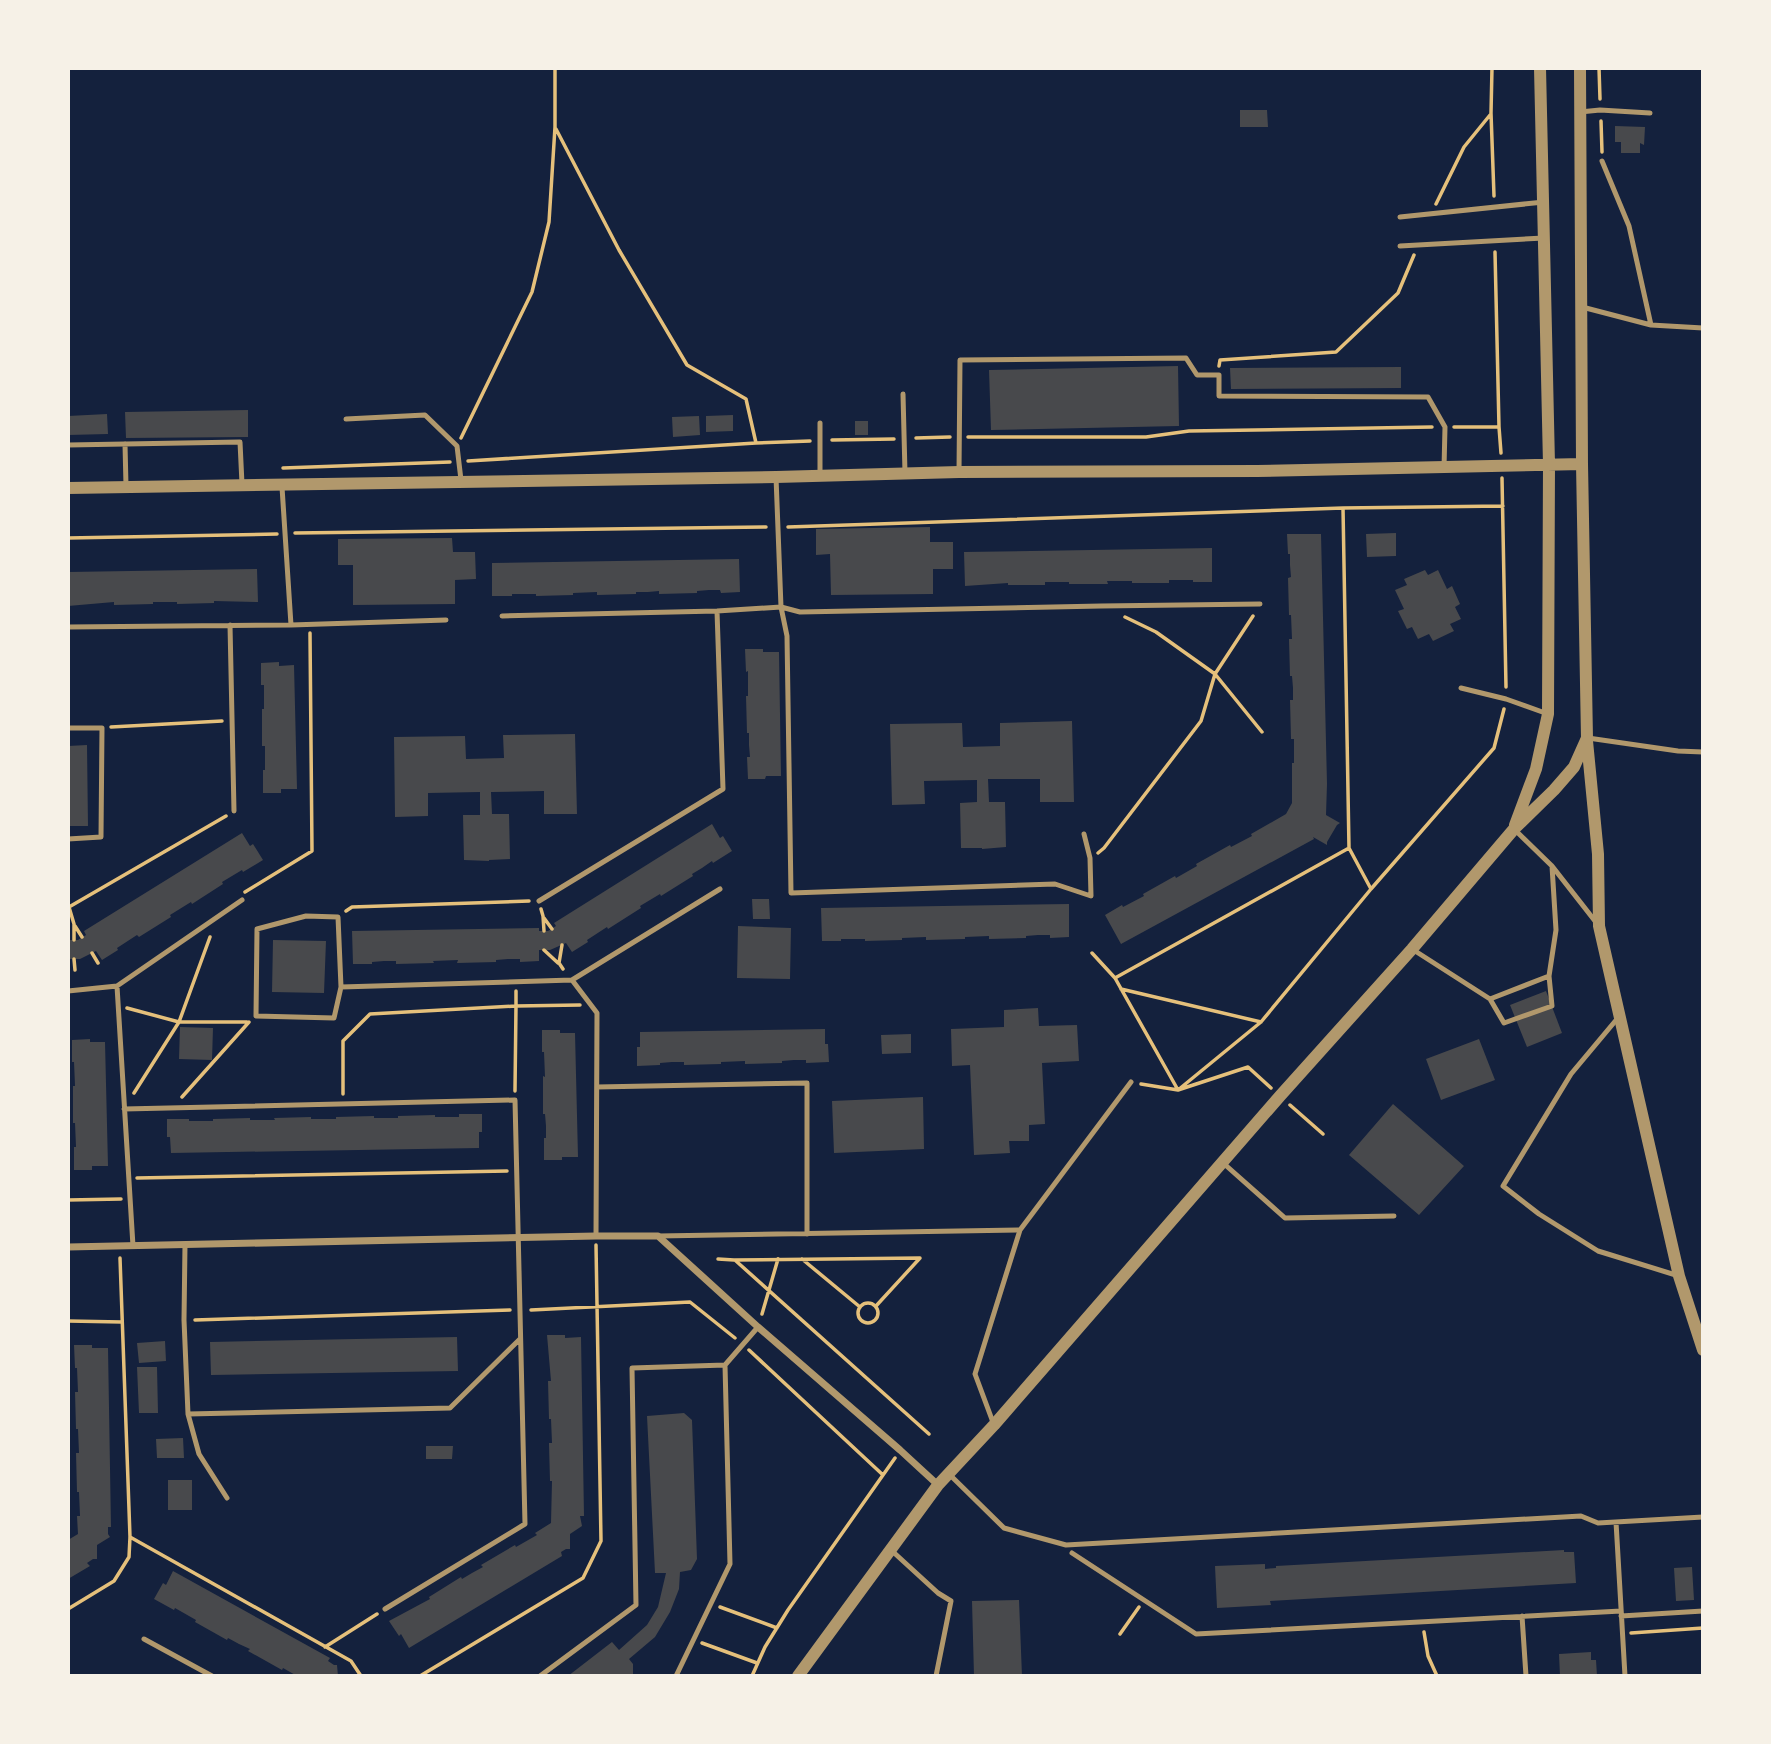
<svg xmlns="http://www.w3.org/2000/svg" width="1771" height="1744" font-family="Roboto,sans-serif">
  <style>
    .building { fill: #48494c }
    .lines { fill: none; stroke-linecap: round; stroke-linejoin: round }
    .path { stroke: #e5c07b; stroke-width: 3.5 }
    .service { stroke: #b1986c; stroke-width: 5 }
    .minor { stroke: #b1986c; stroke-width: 7 }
    .tertiary { stroke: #b1986c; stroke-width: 12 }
  </style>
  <rect width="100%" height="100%" fill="#14213d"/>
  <path class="building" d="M1240,110H1267L1268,127H1240Z
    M1615,126L1645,127L1644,145L1640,143V153H1621V142H1615Z
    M1178,366L1179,426L991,430L989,370Z
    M1401,367V388L1231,389L1230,368Z
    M248,410V437L126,438L125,412Z
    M107,414L108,434L68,435V416Z
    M733,415V431L706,432V416Z
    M699,416L700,435L673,437L672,417Z
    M855,421H868V435H855Z
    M930,527V542H953V569H933V594L831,595L830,554L816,555V529Z
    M1396,533V556L1367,557L1366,534Z
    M1287,534H1321L1327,784L1326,815L1340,823L1337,825L1327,842V845L1313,837L1314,839L1121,944L1105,915L1122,905L1123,907L1144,896L1143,894L1175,876L1176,878L1197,866L1196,864L1230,845L1231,847L1252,836L1251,834L1286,814L1292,803V763H1294V739H1291L1290,700H1293V688L1292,676H1290L1289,639H1292L1291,615H1289L1288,578L1291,577L1290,565V554H1288Z
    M452,538L453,552H475L476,579L455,580V604L353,605V565H338V539Z
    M1212,548V582H1193V580H1169V583H1132V581H1107L1108,584H1069V582H1045V585H1008V583L965,586L964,552Z
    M739,559L740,592L721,593L720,590H709L697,591V593L659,594V591L648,592H636V594L597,595V592L573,593V595L536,596V594H512V596H492V563Z
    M257,569L258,602L214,601V603L177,604V602H153V604L114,605V602L68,606V572Z
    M1425,570L1428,575L1438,570L1447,589L1452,586L1460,604L1455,607L1461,619L1450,624L1454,631L1433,641L1429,634L1418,639L1412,627L1407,629L1398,611L1404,609L1395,590L1407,585L1404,579Z
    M745,649H763V652H779L781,776H766L765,779H748L747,757H750L749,745V733H747L746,696H748V671L746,672Z
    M279,662V666L294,665L297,789H281V793H263V770H265V746H262V709H264V685H261V663Z
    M1072,721L1074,802H1040V779H988L989,802H1005L1006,847L982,849V848H961L960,803L977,802V780L924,781L925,804L892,805L890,724L962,723L963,747L1000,746V723Z
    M575,734L577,814H544V791L491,792L492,814H509L510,859L489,860V861L464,860L463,815H480V792L428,793V816L395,817L394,737L465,736L466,759L504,758L503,735Z
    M87,745L88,826H68V746Z
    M712,824L720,838L723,836L732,851L713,863L712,861L702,868L692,874L693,876L661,896L660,894L640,906L641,908L608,929L607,927L587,940L588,942L572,952L566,943L550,950H539V961L520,962V959H508L496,960V962L457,963L458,960L433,961L434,963L396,964V961H384L372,962V964H353L352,931L539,928V931H548L556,926L554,923Z
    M242,833L250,846L253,844L263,860L243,872L242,870L222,882L223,884L192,904L191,902L170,915L171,917L139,937L137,935L117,948L118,950L102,960L96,951L80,959H68V940H78L86,935L84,931Z
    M752,899H769L770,919H753Z
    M1069,904V937L1050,938V935H1038L1026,936V938L989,939V936L965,937V939L926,940V937L902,938V940L865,941V939H841V941H822L821,908Z
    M738,926L791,928L790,979L737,978Z
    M273,940L326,941L324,993L272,992Z
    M1546,991L1562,1033L1527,1047L1510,1005Z
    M1038,1008L1039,1026L1077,1025L1079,1061L1042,1063L1045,1124L1029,1125V1141H1009L1010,1153L974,1155L970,1065L952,1066L951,1029L1004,1027V1010Z
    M180,1027L213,1028L212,1060L179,1059Z
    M825,1029V1044H828L829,1062L806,1063V1060H794L782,1061V1063L745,1064V1061L721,1062V1064L684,1065V1062H672L660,1063V1065L637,1066V1047H640V1032Z
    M542,1030H560V1033H575L578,1157H562V1160H544V1138H546V1126L545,1114H543V1076L545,1077L544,1052H542Z
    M911,1034V1053L882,1054L881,1035Z
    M90,1039V1042H105L108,1166H92V1170H74V1147H76L75,1123H73V1086H75L74,1062H72V1040Z
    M1479,1039L1495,1080L1441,1100L1426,1059Z
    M923,1097L924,1149L834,1153L832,1101Z
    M1393,1104L1464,1166L1419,1215L1349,1155Z
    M459,1114H482V1132H479V1148L171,1153L170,1137H167V1119H189V1121H213V1119L250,1118V1120H275L274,1118L311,1117V1119H336V1117L374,1116V1118H398V1116L435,1115V1117H459Z
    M547,1335H565V1338L581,1337L584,1516H580L582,1526L570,1534V1549H566L561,1552L562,1556L409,1648L401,1634L399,1636L389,1621L430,1599L429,1597L461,1577L462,1579L472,1573L483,1567L481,1565L515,1545L516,1547L537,1535L535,1533L551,1523L552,1481H550L549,1443H552L551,1419H549L548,1381H551Z
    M457,1337L458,1371L211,1375L210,1342Z
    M165,1341L166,1361L139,1363L137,1343Z
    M74,1345H92V1348H108L111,1527H108V1534L110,1537L97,1545V1559H93L87,1563L90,1566L68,1579V1540L78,1534L77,1516H80L79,1492H77L76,1453H79L78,1429H76L75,1392H78L77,1368H75Z
    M137,1367H157L158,1413H139Z
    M684,1413L692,1420L697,1559L691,1570L680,1572L679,1589L670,1612L655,1637L629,1659L633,1664V1676H568L612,1642L619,1650L647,1625L658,1607L666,1573H655L647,1416Z
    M183,1438L184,1458H157L156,1439Z
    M426,1446H453L452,1459H426Z
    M168,1480H192V1510H168Z
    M1564,1550V1552H1574L1576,1583L1270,1601L1271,1605L1217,1608L1215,1566L1265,1564V1569L1276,1568V1566Z
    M1692,1567L1694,1600L1676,1601L1674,1568Z
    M173,1571L330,1658L328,1661L334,1665H337L338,1676H297L283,1668L282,1670L248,1651L250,1649L239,1644L228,1638L227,1640L195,1622L196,1620L175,1608L174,1610L154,1599L163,1583L166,1585Z
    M1019,1600L1022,1676H974L972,1601Z
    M1591,1652V1660H1596L1597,1676H1560L1559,1654Z"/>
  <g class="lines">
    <path class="path" d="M1492,68L1491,113L1494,196
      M1599,68L1600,99
      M1601,121L1602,152
      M556,129L619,250L687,365L746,399L756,443
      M1436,204L1464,147L1490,115
      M1219,366L1220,360L1336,352L1398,293L1414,255
      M1454,427H1499L1495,252
      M1499,427L1501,453
      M968,437H1146L1189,431L1432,427
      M461,438L532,292L549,222L555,127V68
      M916,438L950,437
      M832,440L894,439
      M468,461L756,443L810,441
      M283,468L450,462
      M1502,478L1506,687
      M788,527L1343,508L1503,506
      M295,533L766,527
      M68,538L277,534
      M1125,617L1156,632L1215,674L1262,732
      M111,727L222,721
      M1349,848L1371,889
      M1098,853L1104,848L1201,721L1215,674L1253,616
      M245,892L312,851L310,633
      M541,909L543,916L544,931
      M346,911L352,907L529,901
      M544,918L552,929
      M75,926L82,937
      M74,940V924L69,907L226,816
      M562,945L559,963L563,969
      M544,950L558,963
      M92,953L98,963
      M1092,953L1115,978L1178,1090L1248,1067L1271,1088
      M74,959L75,970
      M1115,978L1349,848L1343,508
      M1121,989L1261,1022
      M516,991V1006L580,1005
      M127,1008L179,1022H247
      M1141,1084L1178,1090L1261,1022L1371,889L1494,748L1504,709
      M134,1093L179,1022L210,937
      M343,1094V1041L370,1014L516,1006L515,1091
      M182,1097L249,1022
      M1290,1105L1323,1134
      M137,1178L507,1171
      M68,1200L121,1199
      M718,1259L734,1260L920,1258L876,1306
      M802,1259L860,1307
      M736,1261L929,1434
      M858 1313a10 10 0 1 1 20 0a10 10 0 1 1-20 0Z
      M531,1310L690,1302L735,1338
      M762,1314L778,1259
      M195,1320L510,1310
      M68,1321L122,1322
      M749,1350L883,1475
      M130,1537L351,1661L361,1676
      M720,1607L777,1628
      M68,1609L114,1581L129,1557L130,1537L120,1258
      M1424,1632L1428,1656L1437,1676
      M1631,1633L1703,1628
      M1120,1634L1139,1607
      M702,1643L757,1663
      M325,1647L377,1614
      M420,1676L583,1578L601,1541L596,1245
      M752,1676L765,1647L788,1610L895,1458"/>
    <path class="service" d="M1580,112L1600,110L1650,113
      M1602,161L1629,226L1651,325
      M1400,217L1544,202
      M1400,246L1544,238
      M1582,307L1651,325L1703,328
      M903,394L905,473
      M346,419L425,415L457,446L461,480
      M125,444L126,486
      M68,445L240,442L242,484
      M959,472L960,360L1186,358L1197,375H1219V396L1428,397L1445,427L1444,468
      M820,475V423
      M502,616L717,611L781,607L776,477
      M230,625L234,811
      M291,625L446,620
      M68,627L291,625L282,487
      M1461,688L1506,699L1548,714
      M68,728H102L101,837L68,839
      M1588,738L1678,751L1703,752
      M1084,834L1090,858L1091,896L1055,884L791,893L787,636L781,607L800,612L1101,606L1260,604
      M1552,866L1595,921
      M539,901L723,789L717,611
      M1412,949L1490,999L1549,976L1556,930L1552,866L1514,829
      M117,986L133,1246
      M341,987L338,917L306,916L257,929L256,1016L334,1018L341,987L572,980
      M68,991L117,986L242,900
      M1490,999L1504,1023L1552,1006L1549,976
      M1617,1019L1571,1074L1503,1186L1539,1214L1598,1251L1679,1276
      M597,1087L807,1083V1234
      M124,1109L515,1100L525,1524L385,1609
      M1222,1162L1285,1218L1394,1216
      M1020,1230L1131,1082
      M596,1236L597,1013L572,980L720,889
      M658,1236L1020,1230L975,1374L994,1425
      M185,1245L184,1320L188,1414L199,1454L227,1498
      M188,1414L450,1408L520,1339
      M949,1474L1004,1528L1066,1545L1581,1516L1598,1523L1703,1517
      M1616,1522L1625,1676
      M891,1550L938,1593L951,1601L936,1676
      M1072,1553L1196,1634L1621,1611
      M1522,1616L1526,1676
      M1621,1616L1703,1611
      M144,1639L212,1676
      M540,1676L636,1605L632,1368L725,1365
      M676,1676L730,1564L725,1365L758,1327"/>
    <path class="minor" d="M68,1247L596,1236H658L758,1327L900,1450L938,1485"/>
    <path class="tertiary" d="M68,488L776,477L959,472L1257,471L1582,464
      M1587,741L1598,854L1599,926L1679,1276L1703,1350
      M1515,825L1536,769L1548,714L1549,464L1540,68
      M798,1676L938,1485L994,1425L1280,1096L1412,949L1514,829L1554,790L1574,767L1587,738L1582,464L1580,68"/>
  </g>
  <rect width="1771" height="1744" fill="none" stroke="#f6f1e7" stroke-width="140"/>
</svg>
